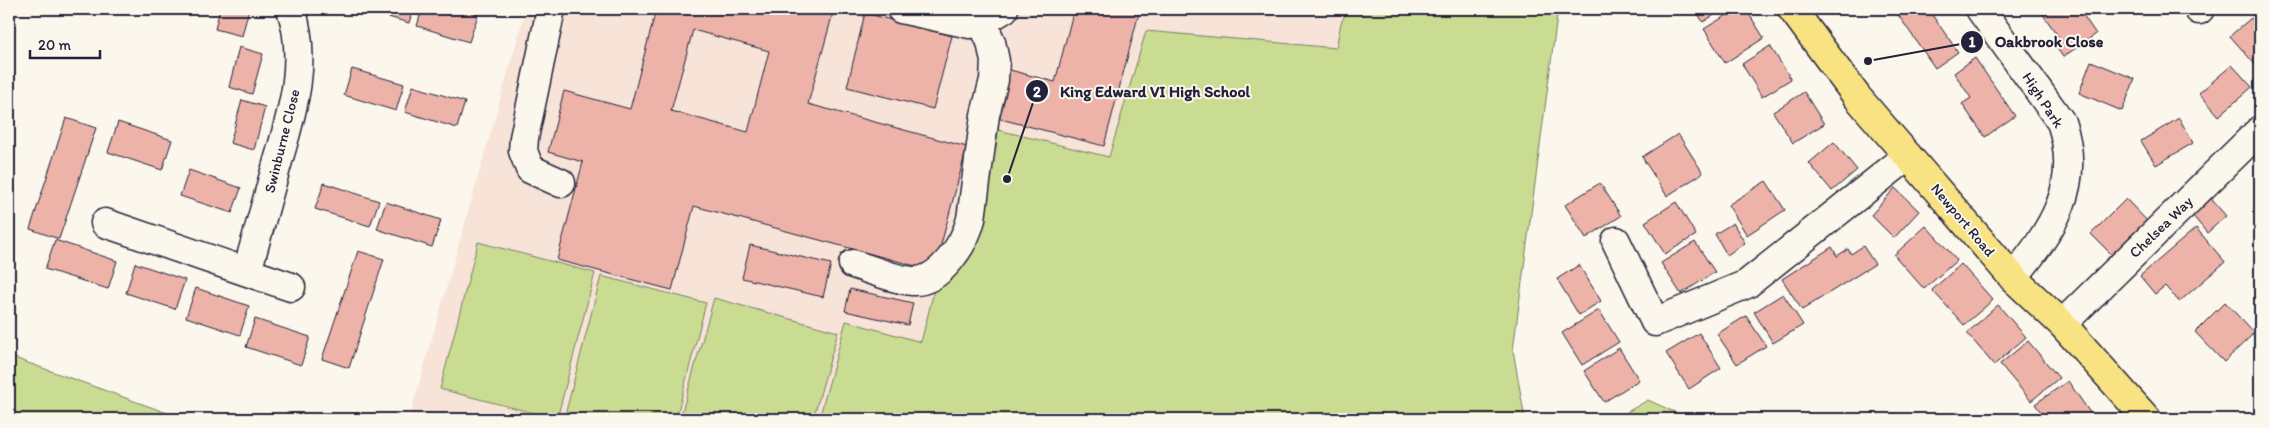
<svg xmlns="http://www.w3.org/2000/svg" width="2269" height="428" font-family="Itim,sans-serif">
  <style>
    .built { fill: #f7e3d8 }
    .green { fill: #cadc91; stroke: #767f66 }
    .building { fill: #edb3a9; stroke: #22223b; fill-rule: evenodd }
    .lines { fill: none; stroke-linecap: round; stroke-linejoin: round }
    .minor-casing { stroke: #22223b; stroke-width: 31 }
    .highway-casing { stroke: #22223b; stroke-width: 31 }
    .minor { stroke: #fbf7ec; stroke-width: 28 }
    .highway { stroke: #f8e281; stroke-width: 28 }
    .labels { text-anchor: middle; stroke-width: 4; stroke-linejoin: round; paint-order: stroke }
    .street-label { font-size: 15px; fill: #22223b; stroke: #fbf7ec }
    .leader { fill: none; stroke: #22223b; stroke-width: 2 }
    .callout-dot { fill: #22223b; stroke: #fbf7ec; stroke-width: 2 }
    .mark-label { font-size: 15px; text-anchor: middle; font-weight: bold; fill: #fff }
    .callout-label { font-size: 16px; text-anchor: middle; font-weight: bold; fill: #22223b; stroke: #fbf7ec; stroke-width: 4; stroke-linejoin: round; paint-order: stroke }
  </style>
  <rect width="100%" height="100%" fill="#fbf7ec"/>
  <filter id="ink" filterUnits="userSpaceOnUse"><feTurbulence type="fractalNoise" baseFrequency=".02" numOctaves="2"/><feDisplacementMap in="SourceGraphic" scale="10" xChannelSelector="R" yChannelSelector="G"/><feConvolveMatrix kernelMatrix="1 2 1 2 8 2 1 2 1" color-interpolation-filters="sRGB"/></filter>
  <g filter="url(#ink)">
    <path class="built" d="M526,9H1558L1513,350L1525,419H409Z"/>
    <path class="green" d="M1348,9H1558L1513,350L1525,419H819L846,321L921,342L936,283L956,275L994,129L1109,157L1146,31L1336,48L1341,23Z
      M478,242L595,273L557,419L440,389Z
      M601,276L706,303L676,419H564Z
      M714,298L838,332L813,419H680Z
      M9,356L184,419H9Z
      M1648,400L1690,419H1615Z"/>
    <path class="building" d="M220,9H249L242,36L215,29Z
      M361,9H413L409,23Z
      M422,9H458L478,15L469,42L417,26Z
      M651,9H834L808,104L967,147L934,271L694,206L672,290L557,260L583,162L548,152L564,91L630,109L656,10ZM693,30L769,51L748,132L671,111Z
      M1074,9H1140L1104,146L997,118L1010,70L1055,82Z
      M1695,9H1724L1703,22Z
      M1737,9H1746L1764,38L1725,63L1704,29Z
      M1894,9H1928L1958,52L1935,68Z
      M2039,9H2079L2096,34L2063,57L2051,40L2058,36Z
      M865,13L952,36L933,109L847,87Z
      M2251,18L2260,28V70L2230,36Z
      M1770,46L1791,79L1762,97L1742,64Z
      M239,47L263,54L252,94L229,87Z
      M1975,58L2015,116L1985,137L1962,104L1971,98L1954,73Z
      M2091,61L2135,79L2122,111L2079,93Z
      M2232,65L2252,87L2219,116L2199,93Z
      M352,69L404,84L396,111L344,95Z
      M413,86L465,102L457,128L405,112Z
      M1804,92L1824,124L1793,143L1773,112Z
      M242,100L265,107L254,150L230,143Z
      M66,118L96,128L59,239L30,229Z
      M2179,118L2193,143L2156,165L2141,141Z
      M118,122L172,140L162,170L108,152Z
      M1678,134L1703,173L1667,196L1642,157Z
      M1834,142L1857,170L1832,191L1809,163Z
      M189,170L241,188L232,213L180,196Z
      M1766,181L1785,210L1747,235L1728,205Z
      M324,183L379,201L370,226L315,209Z
      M1600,183L1621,216L1586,238L1565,205Z
      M1895,188L1919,211L1894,238L1871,215Z
      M2207,194L2226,216L2207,233L2188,210Z
      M2126,199L2151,225L2117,260L2091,234Z
      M386,202L441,220L432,247L377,229Z
      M1676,202L1696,235L1665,254L1645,222Z
      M1733,223L1745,243L1727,255L1715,234Z
      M1926,226L1957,260L1924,289L1894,255Z
      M2196,228L2225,262L2179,302L2165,286L2155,294L2140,276Z
      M55,240L117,261L108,289L45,269Z
      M1695,242L1715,272L1681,294L1661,263Z
      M750,245L831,264L823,297L742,278Z
      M1863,246L1875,264L1802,310L1782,279L1832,247L1837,256L1848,249L1851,254Z
      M358,251L384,259L349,368L322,359Z
      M135,263L185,280L175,309L126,293Z
      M1961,264L1993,300L1964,325L1932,290Z
      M1579,265L1601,301L1579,315L1557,279Z
      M196,288L249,306L240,335L186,317Z
      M850,289L913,303L908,325L845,311Z
      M1783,294L1803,325L1773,343L1754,312Z
      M2225,302L2254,333L2224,362L2195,332Z
      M1998,305L2026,337L1994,365L1967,333Z
      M1599,310L1619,342L1582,365L1562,333Z
      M1746,316L1766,346L1737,364L1717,334Z
      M255,319L310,337L301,365L246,347Z
      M1699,333L1721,368L1689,389L1666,353Z
      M2028,341L2059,378L2031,401L2000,364Z
      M1619,348L1639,380L1604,402L1584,371Z
      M2068,381L2093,417L2089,419H2046L2035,404Z"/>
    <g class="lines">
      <defs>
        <path id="minor" d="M551,9L524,138L523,151L530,169L561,183
          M901,9L970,24L994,15L1004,9
          M1980,9L2061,122C2083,186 2052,230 2013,278
          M2199,10L2200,9
          M105,223L291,287
          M1616,241L1655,322L1747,284L1908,156
          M853,264C869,269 896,280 912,281C940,283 965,243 971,219L985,115L994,80L995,61L991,42L981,20
          M247,271C257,237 266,203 276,168C291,116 309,63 291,9
          M2062,324L2260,130"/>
        <path id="highway" d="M1792,9L1858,98L2013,278L2062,324L2147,419"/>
      </defs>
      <use href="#minor" class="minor-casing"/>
      <use href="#highway" class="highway-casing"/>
      <use href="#minor" class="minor"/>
      <use href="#highway" class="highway"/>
    </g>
  </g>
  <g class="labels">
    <g class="street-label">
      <text transform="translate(2043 100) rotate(57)" y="5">High Park</text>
      <text transform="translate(282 141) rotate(-76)" y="5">Swinburne Close</text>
      <text transform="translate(1963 220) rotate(50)" y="5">Newport Road</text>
      <text transform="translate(2161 227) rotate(-44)" y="5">Chelsea Way</text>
    </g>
  </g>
  <path class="leader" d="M1868 61L1972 42M1007 179L1037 91"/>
  <g class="callout-dot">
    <circle cx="1868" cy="61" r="5"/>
    <circle cx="1007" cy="179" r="5"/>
    <circle cx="1972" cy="42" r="12"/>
    <circle cx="1037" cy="91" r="12"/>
  </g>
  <g class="mark-label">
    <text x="1972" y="47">1</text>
    <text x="1037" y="97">2</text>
  </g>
  <g class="callout-label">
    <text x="2049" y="47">Oakbrook Close</text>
    <text x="1155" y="97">King Edward VI High School</text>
  </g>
  <rect width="2269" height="428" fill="none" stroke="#fbf7ec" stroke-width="30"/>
  <rect x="15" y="15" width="2239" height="398" fill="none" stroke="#22223b" stroke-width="2" filter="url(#ink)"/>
  <path d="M30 50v8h70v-8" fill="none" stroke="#22223b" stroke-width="2.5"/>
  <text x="38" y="50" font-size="15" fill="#22223b" stroke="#fbf7ec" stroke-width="4" paint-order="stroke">20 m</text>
</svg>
